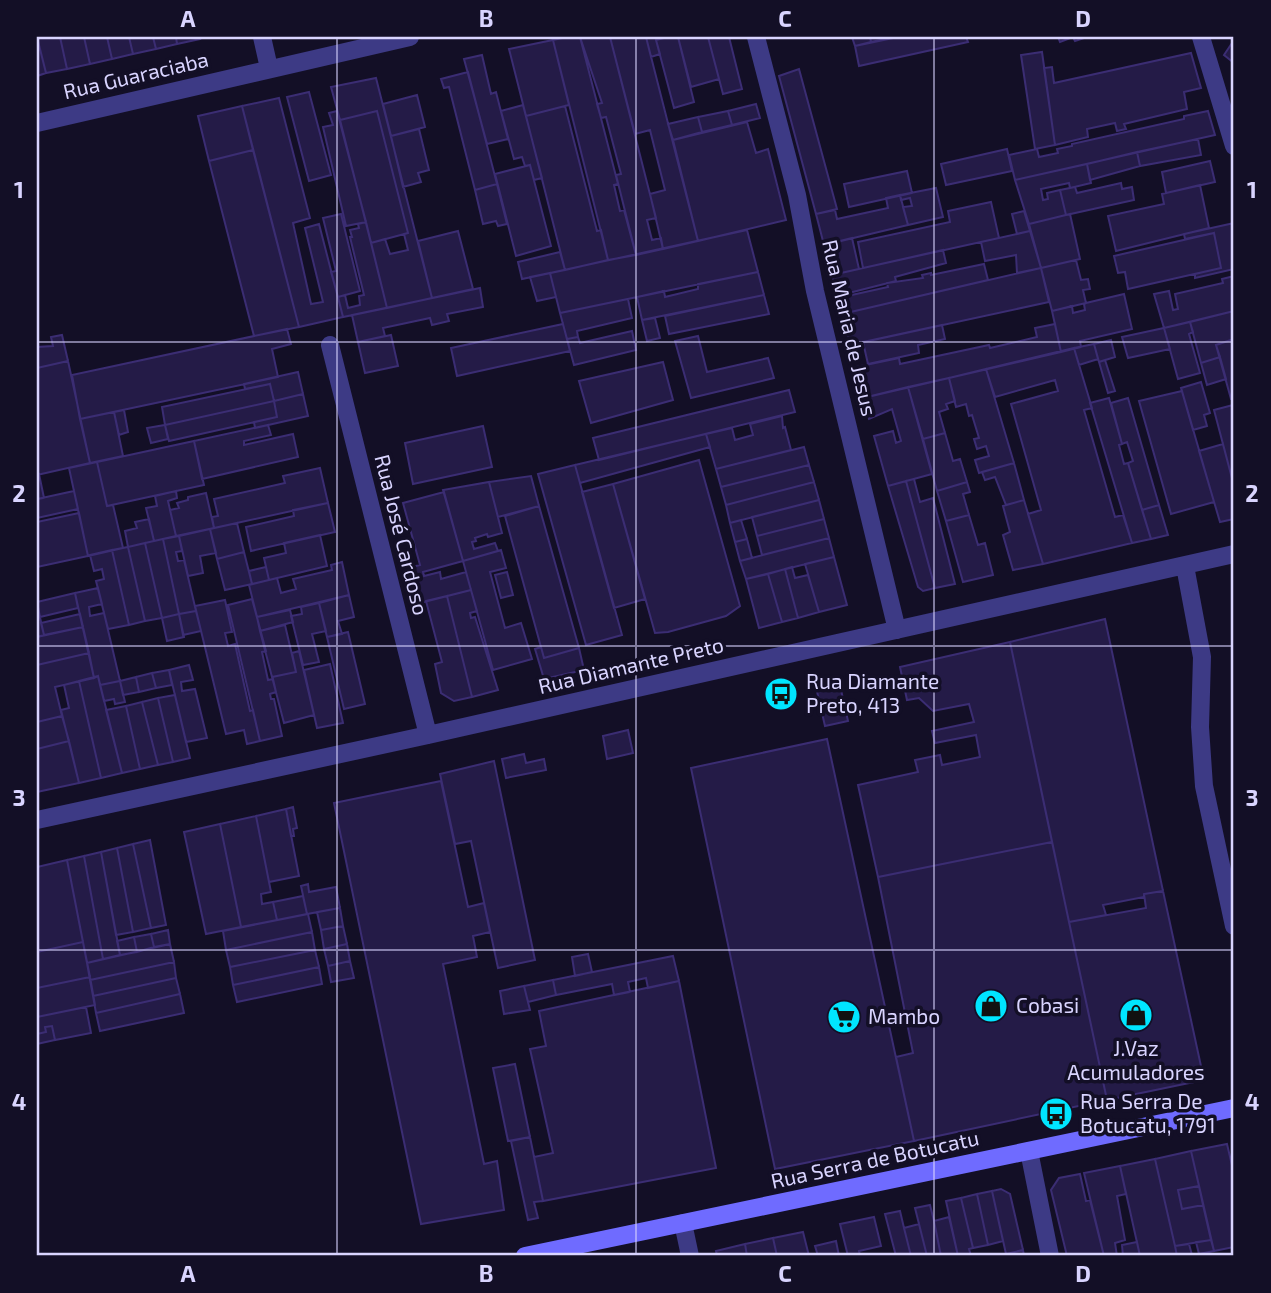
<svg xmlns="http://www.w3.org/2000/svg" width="1271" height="1293" font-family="'Exo 2',sans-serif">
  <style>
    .building { fill: #241b47; stroke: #3b2d73; stroke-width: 2 }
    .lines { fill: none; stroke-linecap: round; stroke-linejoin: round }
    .street { stroke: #3d3a85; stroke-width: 18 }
    .secondary { stroke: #6f6bff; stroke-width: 18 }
    .grid { fill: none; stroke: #d9d4ff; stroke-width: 2; stroke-opacity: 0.55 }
    .labels { text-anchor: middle; stroke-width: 7; stroke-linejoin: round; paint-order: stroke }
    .street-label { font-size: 21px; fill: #d9d4ff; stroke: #130f26 }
    .poi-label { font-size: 21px; fill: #d9d4ff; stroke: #130f26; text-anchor: start }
    .neatline { fill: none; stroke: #d9d4ff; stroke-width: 2.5 }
    .grid-label { font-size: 23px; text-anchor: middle; font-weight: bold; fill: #d9d4ff }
  </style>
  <rect width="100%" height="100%" fill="#130f26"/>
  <path class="building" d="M37,37L46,73L37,76Z
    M37,37H60L67,69L46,73Z
    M60,37H84L90,64L67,69Z
    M84,37H107L112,59L90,64Z
    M107,37H129L133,54L112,59Z
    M129,37H153L156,49L133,54Z
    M153,37H176L177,44L156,49Z
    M176,37H199L200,39L177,44Z
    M567,37H580L618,184L614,185L620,211L624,210L636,255L608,260L553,40Z
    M580,37H610L656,218L647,220L652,240L661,238L663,249L636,255L616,175L621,174L606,117L601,118L597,104L602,103Z
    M610,37H646L698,241L663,249L650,194L665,190L650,130L635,134Z
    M646,37H668L656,40L660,54L651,57Z
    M668,37H678L694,102L674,108L656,40Z
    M678,37H708L719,79L691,87Z
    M708,37H729L742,89L723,94Z
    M852,37H870L871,42L855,46Z
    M870,37H889L890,38L871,42Z
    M898,37H966L968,42L859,66L855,46Z
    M1058,37H1087L1075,41L1073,37L1060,42Z
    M553,40L569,105L526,116L509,49Z
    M1232,43L1234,45V63L1224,55Z
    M1042,52L1055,145L1035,149L1021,55Z
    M1191,53L1201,88L1184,92L1187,109L1124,124L1126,129L1117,131L1115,123L1087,129L1088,137L1055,145L1044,68L1052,67L1054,83Z
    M482,55L491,94L496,92L508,139L487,144L464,59Z
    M799,69L837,209L816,214L779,76Z
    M468,72L497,184L475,190L449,87L444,88L441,79Z
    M376,78L432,298L387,308L371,243L385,239L390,254L408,250L404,234L408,233L377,111L340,120L331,87Z
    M309,92L331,175L309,181L287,97Z
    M417,95L425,127L391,136L383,104Z
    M279,98L310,218L293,223L311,304L323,302L305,228L319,224L343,317L299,327L242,106Z
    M756,104L760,118L732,125L728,111Z
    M523,105L542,178L534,180L530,165L525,166L522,157L514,159L501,111Z
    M242,106L253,150L209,161L198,116Z
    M565,106L597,231L601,230L608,260L565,270L526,116Z
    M337,111L366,222L346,226L323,127L333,125L329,113Z
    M377,111L408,233L371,243L340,120Z
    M728,111L732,125L702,132L698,117Z
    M1208,111L1215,135L1015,180L1009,155L1037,149L1039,157L1058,153L1057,149L1072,146V144L1184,119V116Z
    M698,117L702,132L673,140L668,124Z
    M747,122L756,153L768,149L786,220L698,241L673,140Z
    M419,129L429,170L418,173L421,182L403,187L391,136Z
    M1198,139L1201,155L1140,166L1137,152Z
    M1007,149L1012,171L946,185L941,164Z
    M253,150L299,327L254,336L209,161Z
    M1137,152L1140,166L1090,180L1087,164Z
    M1210,161L1215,182L1166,193L1162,172Z
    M1087,164L1091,183L1070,188L1069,183L1041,189L1043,200L1048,199L1047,193L1060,190L1066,215L1029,224L1015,180Z
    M530,165L551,246L516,256L495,174Z
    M907,171L912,193L849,207L844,184Z
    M1121,183L1122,189L1132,187L1134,200L1066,215L1060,190L1075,187L1077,193Z
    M497,184L507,224L498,226L496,221L483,224L475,190Z
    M1200,185L1209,228L1116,251L1108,216L1164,204L1162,194Z
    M936,188L943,217L908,225L903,207L912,206L910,198L901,200L900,195Z
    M900,195L908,225L824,245L816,214L835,210L837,219L888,208L886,198Z
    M991,202L999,238L863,268L858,242L950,222L948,211Z
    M1024,211L1030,231L1017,234L1012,214Z
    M341,214L360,291L338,297L331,272L336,271L323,218Z
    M1070,214L1080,259L1041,268L1029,224Z
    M366,222L387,308L343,317L338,297L345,295L348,308L360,305L359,296L364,295L350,237H352L350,230L359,228L358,224Z
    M1234,223V269L1195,278V274L1221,268L1214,233L1185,239L1184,234Z
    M747,230L758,272L560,313L550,273Z
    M458,231L473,289L432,298L418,241Z
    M1030,231L1041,268L1017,273L1016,255L985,261L981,242Z
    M1214,233L1221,268L1128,289L1125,272L1118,273L1114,256Z
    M852,238L859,269L832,275L824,245Z
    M943,250L946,263L895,277L896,281L837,296L832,275Z
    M560,252L565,270L522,279L518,262Z
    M1076,260L1081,280L1088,279L1090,289L1083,290L1086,303L1052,311L1041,268Z
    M984,264L988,280L842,314L838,298L888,287L887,283L923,278L922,275L931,273V275Z
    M1041,268L1049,302L850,345L842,314Z
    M758,272L764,295L642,320L637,297L664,291L665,297L698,289V284Z
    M550,273L556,297L537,301L530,277Z
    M1234,276V311L1164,328L1154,294L1169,291L1173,310L1178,309L1175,294L1223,283L1222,279Z
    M480,288L483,307L447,314L449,321L432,325L430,318L383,328L385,336L358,342L352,315Z
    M1124,294L1132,329L1080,341L1081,347L1061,352L1052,311L1072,306L1073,313L1085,310L1084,304L1086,303Z
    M764,295L769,314L669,334L665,316Z
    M628,299L632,318L577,331L578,337L567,339L560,313Z
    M1234,311V339L1216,345L1220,357L1201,363L1190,322Z
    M655,318L660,338L647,341L642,320Z
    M1190,322L1193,332L1189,334L1200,373L1178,379L1164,328Z
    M563,324L570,351L457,376L451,348Z
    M1055,324L1061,352L863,398L856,367L899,358L900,364L989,345L990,348L1037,337L1035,328Z
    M942,325L945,339L918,345L919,353L868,364L863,342Z
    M1164,328L1170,349L1128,358L1122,337Z
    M287,329L291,344L272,349L278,377L80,419L72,375Z
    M632,331L636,350L574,365L567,339L578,337L580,343Z
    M62,335L68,361L37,368V347L53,346L51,337Z
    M391,335L398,366L365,373L358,342Z
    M698,336L707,372L768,358L774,378L691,398L675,341Z
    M1234,339V399H1231L1216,345Z
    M1111,340L1115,357L1099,362L1094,344Z
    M1094,344L1098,359L1079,365L1074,348Z
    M1074,348L1092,408L1084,410L1115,517L1123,515L1132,543L1043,564L1028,514L1041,510L1011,404L1058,391L1055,380L995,397L986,369Z
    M1220,357L1226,379L1207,385L1201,363Z
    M1105,360L1115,391L1108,393L1099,362Z
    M68,361L90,463L37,475V368Z
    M663,362L673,400L591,423L579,381Z
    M986,369L1014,463L979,473L975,460L989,456L986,446L977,449L974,439L979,438L972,415L969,416L966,404L956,407L949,378Z
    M298,372L303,394L274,401L270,384L245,389L244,384Z
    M949,378L955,401L946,404L948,409L939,412L945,433L923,439L908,387Z
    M1201,382L1210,413L1204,415L1207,426L1193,430L1181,388Z
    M270,384L274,401L165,425L162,407Z
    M908,387L932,474L888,486L874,436L893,431L896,443L901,441L892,409L869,419L863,398Z
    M789,390L795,412L599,460L593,438Z
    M1182,391L1214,502L1171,514L1139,401Z
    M303,394L308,416L255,428L254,422L277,417L274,401Z
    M1109,398L1122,444L1119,445L1124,464L1128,463L1151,539L1132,543L1090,403Z
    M1128,398L1159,505L1142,510L1128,463L1133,461L1127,442L1122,444L1111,403Z
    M274,401L277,417L169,441L165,425Z
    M1233,405L1234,408V486L1214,410Z
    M124,410L128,432L119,435L114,412Z
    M114,412L123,456L90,463L80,419Z
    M782,416L783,428L785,427L791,450L716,469L706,434L732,428L735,440L753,435L750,424Z
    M165,425L168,439L151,443L147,428Z
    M268,425L271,435L244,441V445L293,434L298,457L202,479L194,441Z
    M483,426L492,467L413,484L405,443Z
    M945,433L953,461L960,459L967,482L937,491L923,439Z
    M706,434L710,447L580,483L575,465Z
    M194,441L204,485L107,506L97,462Z
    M1223,444L1234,486V519L1220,522L1199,451Z
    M804,447L809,465L721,487L716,469Z
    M699,460L740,606L726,616L668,632L655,633L613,484Z
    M97,462L107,506L113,505L123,548L88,556L69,468Z
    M1014,463L1024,500L1006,505L995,477L985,480L982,472Z
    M575,465L622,635L586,645L538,474Z
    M809,465L814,482L726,505L721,487Z
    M320,468L328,503L214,528L212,517L218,516L214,499L285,483L283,476Z
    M39,474L44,498L37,499V475Z
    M531,476L539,506L498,517L489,482Z
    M914,479L920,502L933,498L955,584L935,588L906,481Z
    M906,481L935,588L923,591L918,587L888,486Z
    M489,482L502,533L488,537L487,534L475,538L476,541L472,542L474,549L495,543L498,551L463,561L443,490Z
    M814,482L819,500L730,523L726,505Z
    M967,482L970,492L963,494L969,515L946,521L937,491Z
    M613,484L645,599L614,608L582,492Z
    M74,491L78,509L37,518V499Z
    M176,491L177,498L168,501L176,536L154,541L146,508L157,506L155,496Z
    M444,492L463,561L423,572L424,576L440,572L441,579L466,572L471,590L420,603L412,567L420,565L403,503Z
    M206,493L214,528L176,536L170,510L179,508L177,503L188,500V497Z
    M819,500L824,519L757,536L752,517Z
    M1024,500L1043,564L1013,570L1003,535L1010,532L1003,506Z
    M328,503L335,532L251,551L246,527L294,516L293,510Z
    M1159,505L1168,535L1151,539L1142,510Z
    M539,506L579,648L544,658L505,516Z
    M79,513L88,556L37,567V522Z
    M969,515L978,545L985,543L993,575L963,582L946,521Z
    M149,519L154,541L128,547L125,531L137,528L135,522Z
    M824,519L829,538L762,555L757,536Z
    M741,520L747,539L735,542L730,523Z
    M237,523L244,552L217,559L210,529Z
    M210,529L216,553L200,556L203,573L188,576L179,536Z
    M320,535L327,566L269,580L264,558L286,553L284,543Z
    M179,536L182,551L176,552L178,561L184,560L196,611L179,614L163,539Z
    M829,538L834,557L746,579L740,561Z
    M163,539L179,614L162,618L145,543Z
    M747,539L752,558L740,561L735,542Z
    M145,543L162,618L145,621L128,547Z
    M128,547L145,621L129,625L112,550Z
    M112,550L129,625L108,629L96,581L104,579L102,569L94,571L90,555Z
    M501,550L506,568L490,572L505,628L521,623L532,659L493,670L463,561Z
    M244,552L252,584L225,590L217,559Z
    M834,557L847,605L819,612L805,564Z
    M342,562L349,595L257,617L249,585L277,578L281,593L296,589L293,579L332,570L331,565Z
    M266,567L269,580L252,584L249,571Z
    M792,567L795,578L808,575L819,612L798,618L785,569Z
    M785,569L798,618L782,622L768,574Z
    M507,572L513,595L501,598L495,575Z
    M768,574L782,622L759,628L746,579Z
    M98,588L102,604L89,607L90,616L104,613L120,681L100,685L98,676L94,678L75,593Z
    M471,590L477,611L470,613L471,618L475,617L498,690L472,697L447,596Z
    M75,593L78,608L40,617L37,602Z
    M349,595L354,617L338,621L342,634L327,637L319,603Z
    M447,596L472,697L454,701L441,693L435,664L442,662L426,601Z
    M252,599L266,651L262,652L268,680L273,679L276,692L270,694L271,699H274L282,736L260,741L228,605Z
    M225,600L232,632L225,633L228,646L235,644L250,711L253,710L260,741L247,744L244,730L226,734L195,606Z
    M319,603L326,631L312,634L319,662L303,665L291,616L302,614L301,607Z
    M37,604L44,635L37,637Z
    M290,610L293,622L260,631L257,617Z
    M196,611L201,631L183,635L179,614Z
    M80,614L83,627L44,635L41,623Z
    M179,614L184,637L167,641L162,618Z
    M1105,619L1163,891L1144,894V897L1103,905L1106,915L1069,922L1010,642Z
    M285,625L296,672L272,677L260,631Z
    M83,627L89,653L37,665V637Z
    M348,632L365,704L344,709L327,637Z
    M1010,642L1052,842L878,877L858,785L918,772L915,760L940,755L942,765L980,757L976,735L935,743L932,731L974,722L969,704L933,711L919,698L907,700L900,667Z
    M541,647L544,658L579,648L584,670L544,679L535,649Z
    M299,651L314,715L284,723L272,677L296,672L292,653Z
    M89,653L94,678L55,687L62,716L37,722V665Z
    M330,664L343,723L317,728L304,670Z
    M189,665L193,680L181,682L182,691L195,689L207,738L186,742L169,670Z
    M169,670L172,685L156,688L152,673Z
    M152,673L156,688L139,692L136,677Z
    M98,676L122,773L101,778L79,681Z
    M136,677L139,692L123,695L120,681Z
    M79,681L101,778L79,783L61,710L69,708L64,685Z
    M120,681L125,702L115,704L114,699L104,701L100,685Z
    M839,681L848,721L825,726L816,687Z
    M175,695L190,758L173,762L158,698Z
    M158,698L173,762L158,765L142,702Z
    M142,702L158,765L140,769L126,706Z
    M126,706L140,769L122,773L106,710Z
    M62,716L69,741L37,749V722Z
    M628,730L633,753L607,759L603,736Z
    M827,739L914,1141L775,1169L691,768Z
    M69,741L79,783L37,792V749Z
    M524,754L526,763L544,759L546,770L506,778L502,759Z
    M494,761L535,960L498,968L471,841L455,844L440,774Z
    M441,781L468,907L484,903L490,932L473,936L477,957L443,964L484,1164L497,1161L504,1210L421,1224L334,803Z
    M293,807L297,828L293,829L294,836H291L286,809Z
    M286,809L299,876L269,882L256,816Z
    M256,816L271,892L261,894L262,904L273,902L277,920L241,927L220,824Z
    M220,824L241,927L206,934L184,832Z
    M150,840L166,925L151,928L133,844Z
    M1052,842L1107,1100L914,1141L896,1057L913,1053L878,877Z
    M133,844L151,928L133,932L117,848Z
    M117,848L133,932L116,935L101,852Z
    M101,852L120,955L103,959L84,856Z
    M84,856L103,959L87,963L67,860Z
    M67,860L83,942L37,952V867Z
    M308,884L309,892L336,887L340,908L307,914L301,886Z
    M1163,891L1204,1080L1107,1100L1069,922L1146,908L1144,894Z
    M303,896L307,914L277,920L273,902Z
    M340,908L343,926L321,930L317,912Z
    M308,914L312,932L226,950L223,931Z
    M343,926L347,944L324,949L321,930Z
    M168,930L170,944L154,947L151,934Z
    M312,932L315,950L230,967L226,950Z
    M151,934L154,947L137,952L134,937Z
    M134,937L137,952L120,955L117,941Z
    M83,942L90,977L37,988V952Z
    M170,944L174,962L90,980L87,963Z
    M347,944L350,961L328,966L324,949Z
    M315,950L319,967L233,985L230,967Z
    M588,954L592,972L575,976L572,957Z
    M673,956L679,981L648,988L646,978L628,982L630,992L614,995L612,984L556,995L553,980Z
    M350,961L354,978L331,982L328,966Z
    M174,962L176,978L93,996L90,980Z
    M319,967L322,984L237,1002L233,985Z
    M90,977L95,1005L37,1017V988Z
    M176,978L180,994L96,1013L93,996Z
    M553,980L556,995L528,1002L524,986Z
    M679,981L716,1168L543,1201L534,1157L553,1153L530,1049L546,1046L539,1011Z
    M524,986L530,1010L504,1014L500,991Z
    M180,994L184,1013L100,1031L96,1013Z
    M86,1007L91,1033L55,1040L52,1026L45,1027L46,1032L37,1034V1017Z
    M52,1026L55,1040L37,1044V1034L46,1032L45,1027Z
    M515,1064L530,1137L508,1141L493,1068Z
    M530,1137L543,1201L534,1202L538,1218L528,1220L511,1141Z
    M1227,1144L1234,1174V1247L1214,1251L1191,1151Z
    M1191,1151L1199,1186L1178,1190L1182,1209L1203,1205L1211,1240L1175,1246L1155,1159Z
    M1155,1159L1175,1246L1177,1256H1140L1120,1166Z
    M1120,1166L1126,1194L1117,1196L1125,1240L1115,1243L1117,1256H1104L1084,1173Z
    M1080,1174L1086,1201L1090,1200L1104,1256H1067L1051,1190L1059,1178Z
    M1199,1186L1203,1205L1182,1209L1178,1190Z
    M1001,1189L1010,1194L1023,1250L1006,1254L992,1191Z
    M992,1191L1003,1241L988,1245L977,1194Z
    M977,1194L988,1245L973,1248L961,1198Z
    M961,1198L973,1248L969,1249L971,1256H958L946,1201Z
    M930,1205L934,1221L941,1256H927L915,1208Z
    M900,1211L904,1228L911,1256H896L885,1214Z
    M874,1217L881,1246L859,1251L860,1256H848L840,1224Z
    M949,1217L958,1256H941L934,1221Z
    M919,1224L927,1256H911L904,1228Z
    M803,1232L809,1256H777L773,1238Z
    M773,1238L777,1256H747L745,1244Z
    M1211,1240L1214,1251L1199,1254L1196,1242Z
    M836,1241L839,1256H818L815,1246Z
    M1137,1242L1140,1256H1123L1122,1245Z
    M745,1244L747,1256H717L716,1251Z
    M1189,1244L1192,1255L1177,1256L1175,1246Z
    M1023,1250L1024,1256H994L1006,1254Z"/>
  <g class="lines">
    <path class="street" d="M262,37L269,68
      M756,37L797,195L815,291L897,630
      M1201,37L1234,146
      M37,123L410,37
      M330,345L428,735
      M1185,566L1202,657L1200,727L1204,786L1234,926
      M37,820L428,735L1234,554
      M1029,1151L1050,1256
      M683,1223L690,1256"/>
    <path class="secondary" d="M525,1256L1234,1108"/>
  </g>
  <path class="grid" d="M337,37V1256M636,37V1256M934,37V1256M37,342H1234M37,646H1234M37,950H1234"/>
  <defs>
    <symbol id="bus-disc" viewBox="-11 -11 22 22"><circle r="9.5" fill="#00e5ff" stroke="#130f26"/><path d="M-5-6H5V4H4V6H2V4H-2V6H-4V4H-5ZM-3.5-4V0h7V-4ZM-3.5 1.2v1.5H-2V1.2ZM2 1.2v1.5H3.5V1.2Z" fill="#111"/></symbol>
    <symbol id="shop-disc" viewBox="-11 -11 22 22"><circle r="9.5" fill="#00e5ff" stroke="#130f26"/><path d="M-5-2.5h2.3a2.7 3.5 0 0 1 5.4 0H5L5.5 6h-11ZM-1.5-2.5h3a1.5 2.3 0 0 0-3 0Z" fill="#111"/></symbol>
    <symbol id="supermarket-disc" viewBox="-11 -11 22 22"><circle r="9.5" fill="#00e5ff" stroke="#130f26"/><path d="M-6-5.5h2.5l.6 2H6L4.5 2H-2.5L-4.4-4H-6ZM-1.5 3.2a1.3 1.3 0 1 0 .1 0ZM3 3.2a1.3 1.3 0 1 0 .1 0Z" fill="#111"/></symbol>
  </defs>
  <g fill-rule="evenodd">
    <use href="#bus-disc" x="762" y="675" width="38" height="38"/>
    <use href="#shop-disc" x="972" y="987" width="38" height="38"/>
    <use href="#shop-disc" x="1117" y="996" width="38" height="38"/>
    <use href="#supermarket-disc" x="825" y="998" width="38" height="38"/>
    <use href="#bus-disc" x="1037" y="1095" width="38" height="38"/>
  </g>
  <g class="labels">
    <g class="street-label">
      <text transform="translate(136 76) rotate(-13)" y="7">Rua Guaraciaba</text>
      <text transform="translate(849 328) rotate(77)" y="7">Rua Maria de Jesus</text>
      <text transform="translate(401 535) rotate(76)" y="7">Rua José Cardoso</text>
      <text transform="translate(631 666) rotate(-13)" y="7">Rua Diamante Preto</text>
      <text transform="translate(875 1160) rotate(-12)" y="7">Rua Serra de Botucatu</text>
    </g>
    <g class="poi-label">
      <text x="806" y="689">Rua Diamante<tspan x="806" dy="24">Preto, 413</tspan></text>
      <text x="1016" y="1013">Cobasi</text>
      <text x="868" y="1024">Mambo</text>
      <text x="1136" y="1056" text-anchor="middle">J.Vaz<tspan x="1136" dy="24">Acumuladores</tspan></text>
      <text x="1080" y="1109">Rua Serra De<tspan x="1080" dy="24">Botucatu, 1791</tspan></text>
    </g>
  </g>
  <rect width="1271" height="1293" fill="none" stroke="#130f26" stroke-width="77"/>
  <rect x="38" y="38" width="1194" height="1216" class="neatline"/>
  <g class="grid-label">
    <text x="188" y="27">A</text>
    <text x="486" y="27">B</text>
    <text x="785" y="27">C</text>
    <text x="1083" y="27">D</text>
    <text x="19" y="198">1</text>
    <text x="1252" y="198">1</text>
    <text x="19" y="502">2</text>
    <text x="1252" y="502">2</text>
    <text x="19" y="806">3</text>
    <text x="1252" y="806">3</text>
    <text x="19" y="1110">4</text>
    <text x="1252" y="1110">4</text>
    <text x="188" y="1282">A</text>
    <text x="486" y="1282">B</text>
    <text x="785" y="1282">C</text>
    <text x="1083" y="1282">D</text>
  </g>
</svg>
